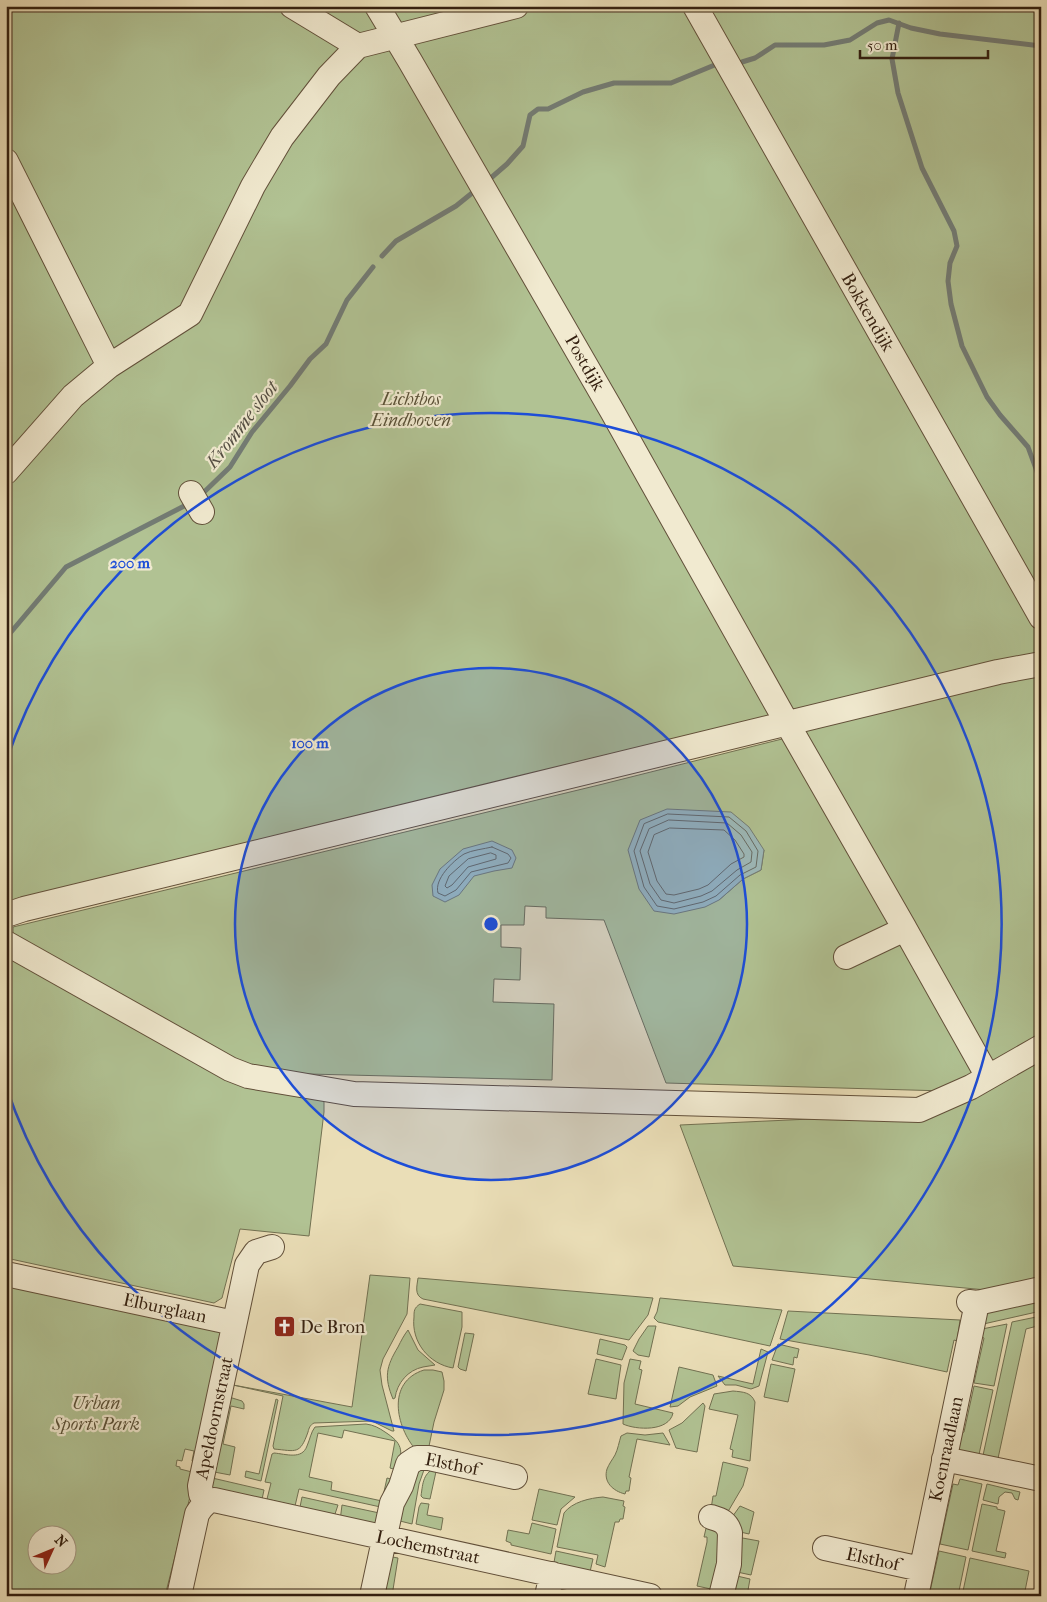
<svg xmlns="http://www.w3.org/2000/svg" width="1047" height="1602" font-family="'IM FELL French Canon',serif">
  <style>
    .green { fill: #b1c293; stroke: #727152; fill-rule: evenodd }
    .water { fill: #9db9b9; stroke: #737c75 }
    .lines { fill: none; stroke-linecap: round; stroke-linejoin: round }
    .shore { stroke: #686c64; stroke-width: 1 }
    .stream { stroke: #737c75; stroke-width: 5 }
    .minor-casing { stroke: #62503a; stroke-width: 26 }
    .minor { stroke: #f1ead0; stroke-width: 24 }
    .ring { fill: none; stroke: #1d4ed8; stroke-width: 2.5 }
    .labels { text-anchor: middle; stroke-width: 4.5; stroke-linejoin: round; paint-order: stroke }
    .street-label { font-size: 18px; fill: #342010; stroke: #f1ead0 }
    .park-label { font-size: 18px; font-style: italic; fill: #5a5137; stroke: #f1ead0 }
    .poi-label { font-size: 18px; fill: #342010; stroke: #f1ead0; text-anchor: start }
    .water-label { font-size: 19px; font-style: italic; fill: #544e43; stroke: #f1ead0 }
    .centre { fill: #1d4ed8; stroke: #f1ead0; stroke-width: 2.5 }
    .ring-label { font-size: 15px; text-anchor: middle; font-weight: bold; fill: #1d4ed8; stroke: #f1ead0; stroke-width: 4.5; stroke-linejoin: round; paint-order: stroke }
  </style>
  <rect width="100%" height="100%" fill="#eadeb7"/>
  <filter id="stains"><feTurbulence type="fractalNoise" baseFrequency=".004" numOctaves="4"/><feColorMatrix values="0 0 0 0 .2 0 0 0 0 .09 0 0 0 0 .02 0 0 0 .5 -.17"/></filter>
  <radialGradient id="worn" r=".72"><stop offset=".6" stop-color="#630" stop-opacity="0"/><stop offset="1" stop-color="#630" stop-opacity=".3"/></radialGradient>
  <path class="green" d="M6,6H1041V1042L992,1071L797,731L6,922Z
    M786,738L976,1077L945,1091L666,1083L604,920L546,918V907L525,906L524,925H501V947L521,948L520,980L494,979L493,1002L554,1004L552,1080L308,1074L249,1068L13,935V927L603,784ZM764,850L761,870L743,879L719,900Z
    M13,954L220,1074L324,1090V1112L309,1236L240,1229L222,1298L214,1303L6,1258V994Z
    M1041,1051V1277L986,1290L733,1266L680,1125L920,1114Z
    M370,1275L410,1278L407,1314L383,1359L380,1370L382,1385L394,1431H392L372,1421L314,1423C310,1425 309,1428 308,1432C300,1455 296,1451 274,1449L273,1446L283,1396L233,1385L352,1407Z
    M418,1278L653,1298L648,1315L629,1340L423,1299C414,1295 417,1286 418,1278Z
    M6,1282L219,1331L223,1337L198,1462L192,1461L194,1451L185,1449L182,1461L177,1460L176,1466L180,1467V1469L196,1473L165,1596H6ZM38,1534H68V1564H38Z
    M1041,1295V1311L979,1325L982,1314Z
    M660,1298L782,1310L770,1346L658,1322L654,1318L657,1312Z
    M420,1304L462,1312V1327L453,1368C429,1364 411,1342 414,1317C414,1311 414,1308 420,1304Z
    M788,1311L960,1320L957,1341L954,1340L947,1372L869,1355L780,1339Z
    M1041,1316V1325L1026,1329L997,1463L982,1460L1012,1322Z
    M1007,1324L994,1386L974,1383L984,1338L982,1337V1329Z
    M648,1326H656L649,1357L638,1355L633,1351L639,1339Z
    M408,1330L418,1350L435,1365C431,1366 427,1366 423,1367C408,1370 397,1383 395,1398L393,1399C384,1377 386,1367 398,1347C401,1341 404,1335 408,1330Z
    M465,1333L474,1334L466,1371L460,1369L458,1367Z
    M600,1339L625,1345L627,1347L622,1360L597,1354Z
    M778,1344L799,1349L797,1358L794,1357L793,1365L772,1360Z
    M761,1349L768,1352L759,1386L751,1389L736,1385H725L718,1376L753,1384Z
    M596,1359L621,1365L616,1399L588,1394Z
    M630,1359L641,1361L639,1369L642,1370L635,1404L673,1413C669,1432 636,1430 623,1424L624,1383Z
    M771,1364L795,1369L788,1402L764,1397Z
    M679,1367L713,1375L717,1386L690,1397L678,1406L670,1407Z
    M424,1370H433L442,1372L444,1381V1390L434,1422L428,1451L416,1450C396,1427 386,1382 424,1370Z
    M974,1386L993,1390L978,1459L959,1451L955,1437L964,1432Z
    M733,1391C743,1392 751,1392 755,1402L750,1461L732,1457L733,1450L730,1449L738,1415L709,1409L714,1394Z
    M229,1397L242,1401L244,1404V1409L231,1406L223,1444L235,1447L230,1475L209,1471Z
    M276,1399L278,1400L261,1481L245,1477L246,1471L259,1474Z
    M703,1403L705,1406L697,1452L676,1448L669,1430L682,1423Z
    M366,1424C374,1425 379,1428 385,1432C402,1443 404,1450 397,1470L390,1468L395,1441L344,1430L342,1438L318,1433L309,1477L332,1482L331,1490L382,1501L387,1478L395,1480L385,1508L299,1489L295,1506L267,1499L271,1483L265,1482L272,1454L274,1453C286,1454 302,1460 307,1446C310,1439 311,1432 315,1427Z
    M627,1433L645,1435L663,1433L670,1445L637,1439L629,1477L631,1478L629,1491H626L625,1494C613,1491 603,1482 607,1469C609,1464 612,1460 615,1455C618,1449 619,1442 621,1436Z
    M723,1462L748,1468L743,1486L726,1515L711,1509L713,1496H716Z
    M425,1467L419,1484L412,1524L400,1521L412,1471Z
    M437,1467L430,1499L423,1498L421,1496C423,1482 423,1473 437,1467Z
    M208,1477L264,1490L261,1504L211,1493Z
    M960,1479L982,1484L968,1550L940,1544L953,1484L958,1485Z
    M987,1484L1020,1492L1018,1500L1015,1499L1012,1493L1005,1492L999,1497L998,1504L983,1500Z
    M539,1489L575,1497L561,1509L557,1525L532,1520Z
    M302,1497L338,1505L333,1520L299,1512Z
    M603,1497L624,1501L623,1506L625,1507L623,1519H620L619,1522H615L605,1567L596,1564L598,1555L557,1547L564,1513C572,1502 590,1498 603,1497Z
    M421,1503L429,1504L427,1515L443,1518L441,1530L416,1524L419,1507Z
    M982,1504L997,1507V1509L1005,1511L996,1551L1006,1553L1005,1558L972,1551Z
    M342,1505L384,1514L378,1525L340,1521Z
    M740,1506L754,1512L749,1534L736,1531L730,1520Z
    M532,1523L556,1529L551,1554L511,1545V1543L506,1541L508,1530L529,1534Z
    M707,1524L725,1536L711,1589L697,1586L707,1542V1537H704Z
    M737,1537L759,1541L751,1575L737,1572Z
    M556,1551L593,1559L589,1576L553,1568Z
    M939,1551L966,1557L958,1596H929Z
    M387,1556L398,1558L392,1596H378Z
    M970,1558L1029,1571L1024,1596H1006L990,1592L989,1596H962Z
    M737,1576L750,1579L748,1590L767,1594V1596H742L734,1594Z"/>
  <path class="water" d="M667,809L731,812L749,827L764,850L761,870L743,879L719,900L705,907L674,914L654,911L639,889L628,850L640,820Z
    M492,841L512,850L516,858L512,868L494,871L474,876L459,895L445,902L433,896L432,885L440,869L463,849Z"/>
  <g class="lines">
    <path class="shore" d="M668,814L729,817L746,831L758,851L756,867L740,875L716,896L703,902L674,909L657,906L644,887L634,851L644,824Z
      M669,820L727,823L741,835L752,852L751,862L737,870L712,891L701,896L674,903L661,900L650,884L640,851L649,829Z
      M670,828L724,830L735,840L744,854V857L731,864L708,885L699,889L674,895L666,894L657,881L648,852L654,835Z
      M492,847L508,854L511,858L508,863L471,872L456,890L445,896L438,893C434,879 453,861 464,854C472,850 484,849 492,847Z
      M491,853L496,855V859L468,867L452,885L447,888L445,886L449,876L468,859Z"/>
    <path class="stream" d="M899,23L892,59L898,93L922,168L954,231L957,246L950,263L948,281L951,304L962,346L987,397L1000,415L1028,447L1039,477L1041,496
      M742,62L755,58L775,45H824L850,40L877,23L889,20L911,28L940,34L1041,46
      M492,177L507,164L523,146L530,115L538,109H548L583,92L614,83H671L717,64
      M382,256L396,241L456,206L477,189
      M199,497L230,467L252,432L290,386L310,359L326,344L347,300L373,267
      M6,638L66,567L190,503"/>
    <defs>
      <path id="minor" d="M292,6L358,46
        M377,6L410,61L612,411L787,723L905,929
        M695,6L1041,617
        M6,161L109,366
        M6,472L73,396L109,366L190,314L253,186L282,137L329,76L358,46L516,6
        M191,493L202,512
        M6,915L24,909L998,672L1041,664
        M6,943L230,1069L248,1076L354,1094L919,1110L971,1087L1041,1047
        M846,957L905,929L988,1077
        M6,1274L234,1323
        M969,1302L977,1303L1041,1289
        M944,1459L1041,1479
        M207,1502L214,1500L650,1596
        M207,1502L201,1494L200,1486L247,1265L256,1252L272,1247
        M711,1517C721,1520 727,1522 730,1533L729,1564L721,1596
        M825,1548L921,1569
        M179,1596L197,1514L201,1508L207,1502
        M372,1596L392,1503L401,1486L408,1464L417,1458H429L515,1477
        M547,1596L552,1574
        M916,1596L977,1303"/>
    </defs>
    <use href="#minor" class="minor-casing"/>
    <use href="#minor" class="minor"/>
  </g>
  <circle cx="491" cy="924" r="256" fill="#1d4ed8" fill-opacity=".12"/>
  <g class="ring">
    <circle cx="491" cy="924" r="256"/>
    <path d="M6 762A511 511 0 1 1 6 1086"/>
  </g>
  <defs>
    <symbol id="church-square" viewBox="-11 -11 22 22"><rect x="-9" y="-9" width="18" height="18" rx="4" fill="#8f2418" stroke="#f1ead0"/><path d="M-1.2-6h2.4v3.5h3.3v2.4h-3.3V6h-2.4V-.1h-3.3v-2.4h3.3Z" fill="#fff"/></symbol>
  </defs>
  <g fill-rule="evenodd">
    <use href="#church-square" x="272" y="1314" width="25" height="25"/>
  </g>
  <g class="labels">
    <g class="street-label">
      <text transform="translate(868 312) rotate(60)" y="6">Bokkendijk</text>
      <text transform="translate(585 363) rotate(60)" y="6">Postdijk</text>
      <text transform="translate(165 1308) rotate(12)" y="6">Elburglaan</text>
      <text transform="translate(214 1418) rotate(-78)" y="6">Apeldoornstraat</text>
      <text transform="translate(946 1449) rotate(-78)" y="6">Koenraadlaan</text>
      <text transform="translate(452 1464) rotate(11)" y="6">Elsthof</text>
      <text transform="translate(428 1547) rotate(12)" y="6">Lochemstraat</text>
      <text transform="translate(873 1559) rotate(12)" y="6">Elsthof</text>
    </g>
    <g class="park-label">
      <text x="411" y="405">Lichtbos<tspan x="411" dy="21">Eindhoven</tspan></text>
      <text x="96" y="1409">Urban<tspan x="96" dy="21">Sports Park</tspan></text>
    </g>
    <g class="poi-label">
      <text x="300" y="1333">De Bron</text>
    </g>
    <g class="water-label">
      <text transform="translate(241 424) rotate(-52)" y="7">Kromme sloot</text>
    </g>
  </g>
  <circle cx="491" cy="924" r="8" class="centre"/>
  <g class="ring-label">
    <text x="130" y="568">200 m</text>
    <text x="310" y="748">100 m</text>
  </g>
  <rect width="1047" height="1602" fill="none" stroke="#eadeb7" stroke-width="25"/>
  <rect x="8" y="8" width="1032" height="1587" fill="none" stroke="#342010" stroke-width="2.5"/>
  <rect x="12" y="12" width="1022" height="1577" fill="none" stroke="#342010"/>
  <g transform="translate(52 1550) rotate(46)"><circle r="24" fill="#f1ead0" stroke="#a59983"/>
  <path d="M0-4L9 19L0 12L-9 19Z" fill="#8f2418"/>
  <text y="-8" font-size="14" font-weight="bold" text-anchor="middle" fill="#342010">N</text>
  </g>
  <path d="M860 50v8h128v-8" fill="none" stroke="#342010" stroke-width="2.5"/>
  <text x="867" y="50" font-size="15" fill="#342010" stroke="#f1ead0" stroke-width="4" paint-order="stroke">50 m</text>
  <rect width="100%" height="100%" filter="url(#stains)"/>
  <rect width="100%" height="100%" fill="url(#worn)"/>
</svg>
